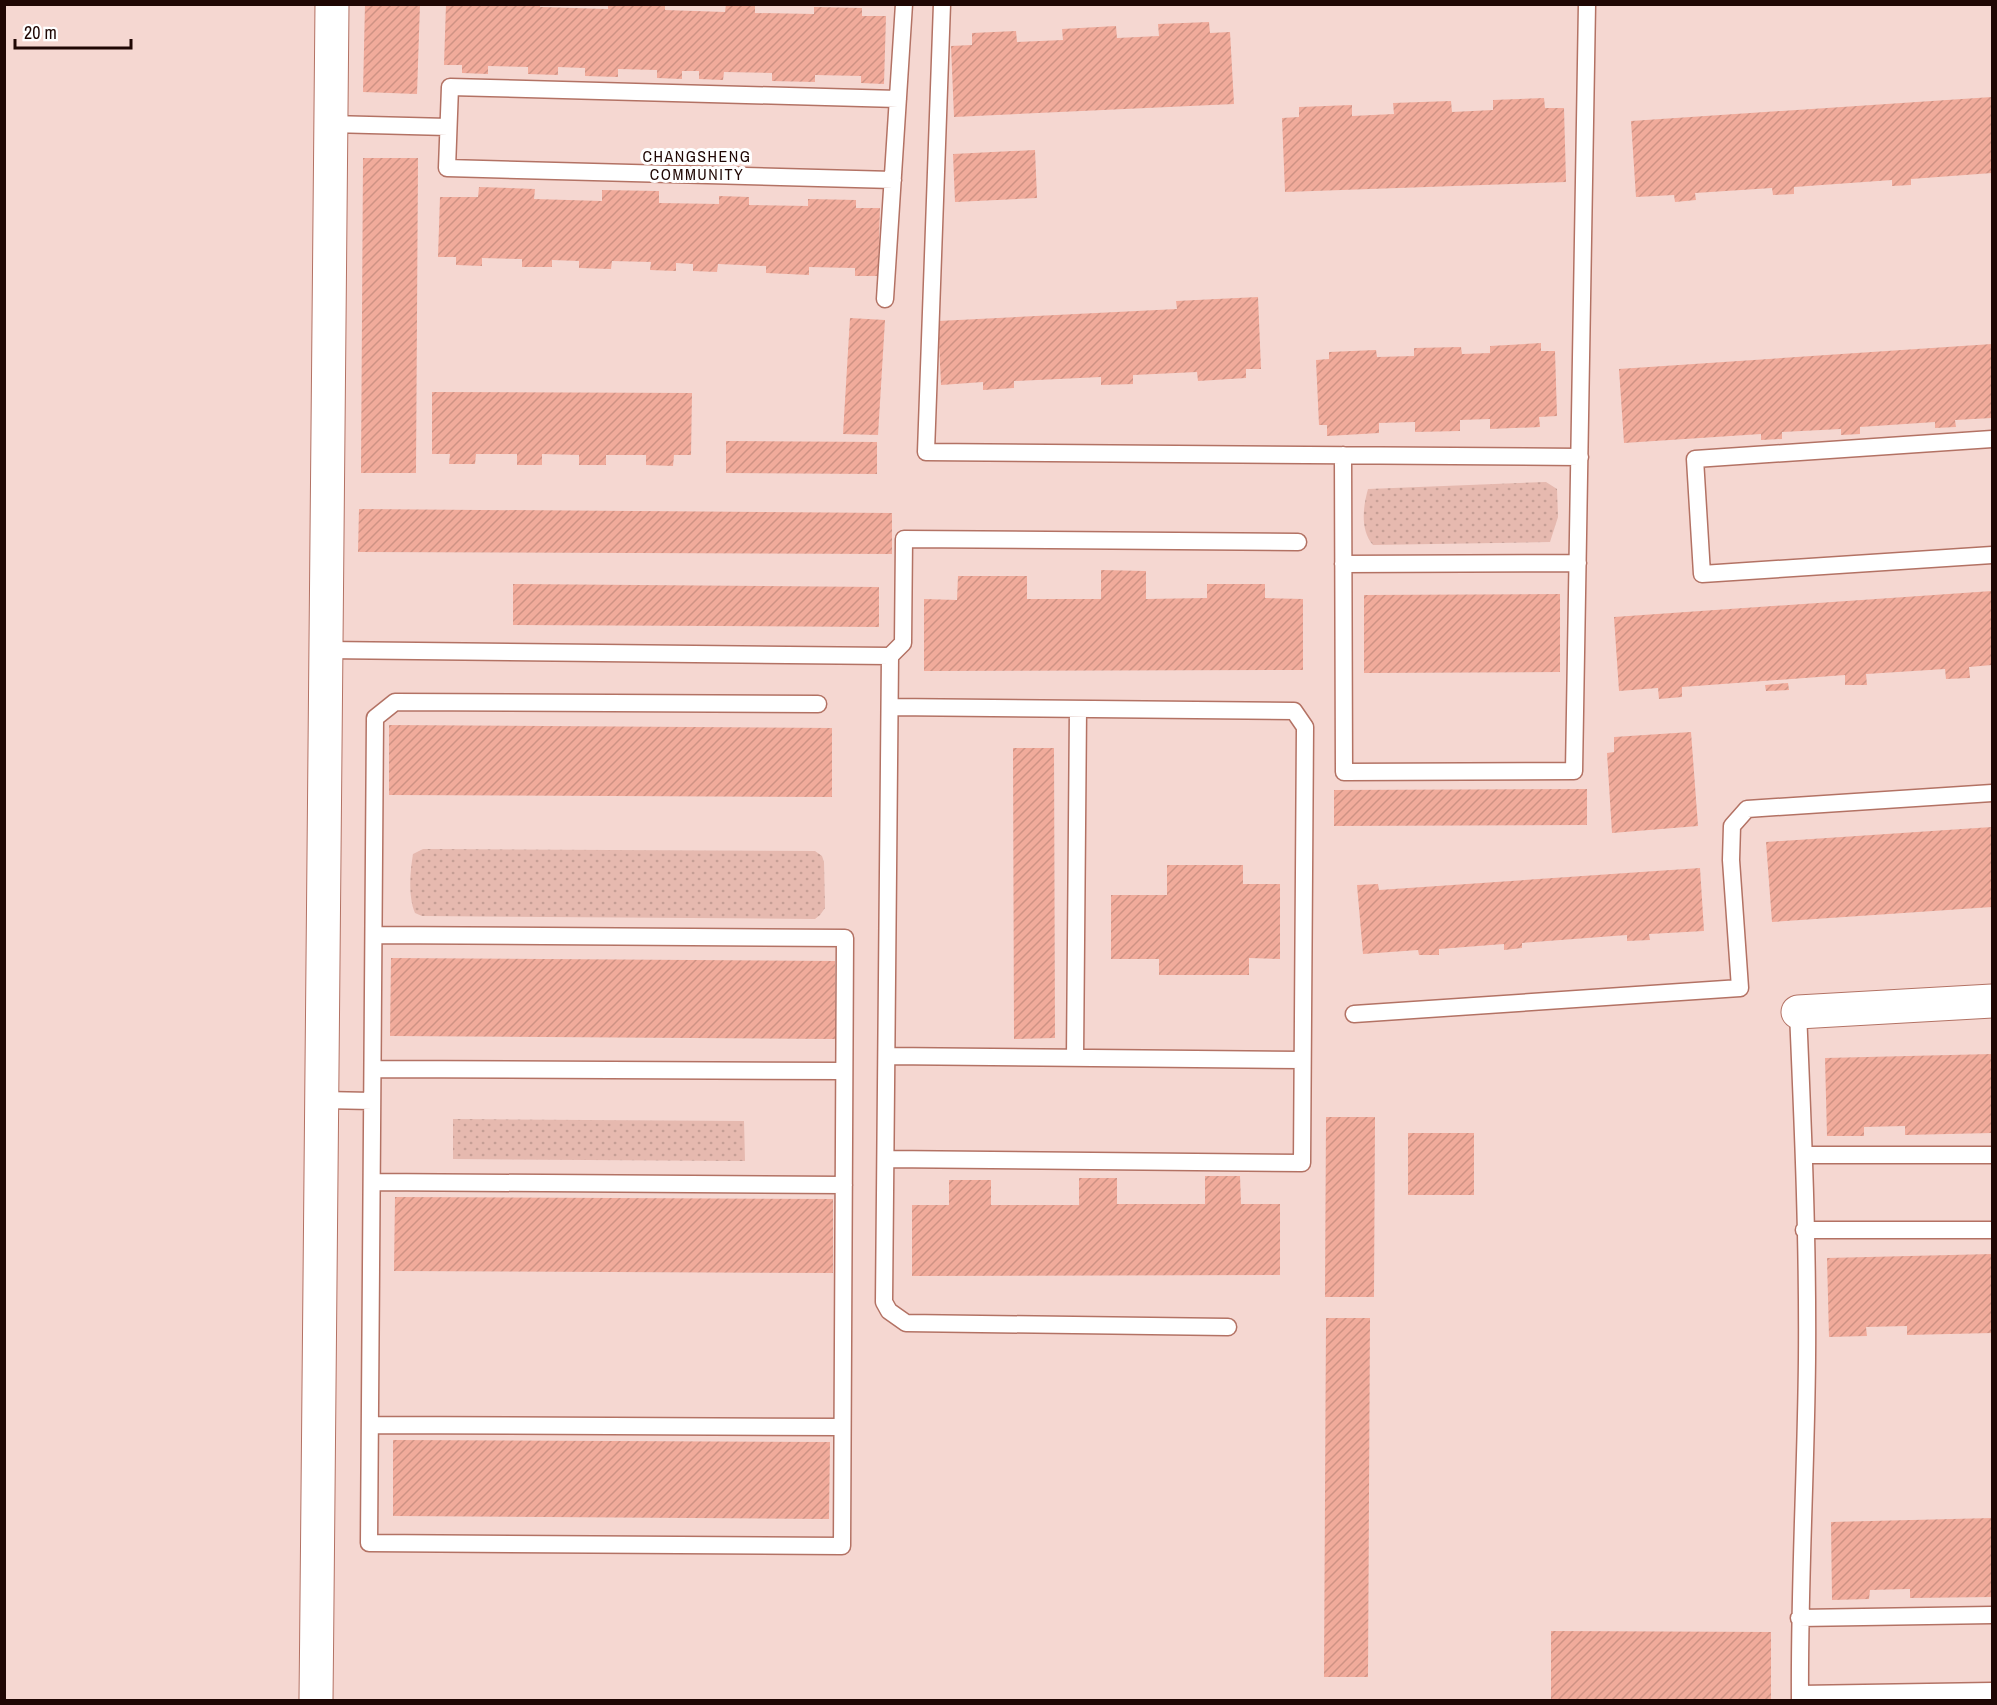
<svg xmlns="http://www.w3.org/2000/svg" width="1997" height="1705" font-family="'Archivo Narrow',sans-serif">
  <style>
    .grass { fill: url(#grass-dots) }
    .building { fill: url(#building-hatch) }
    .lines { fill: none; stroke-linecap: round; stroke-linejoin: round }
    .lane-casing { stroke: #b37264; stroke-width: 19 }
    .street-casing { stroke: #b37264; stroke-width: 35 }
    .secondary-casing { stroke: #b37264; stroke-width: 35 }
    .lane { stroke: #fff; stroke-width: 16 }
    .street { stroke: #fff; stroke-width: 33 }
    .secondary { stroke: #fff; stroke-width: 33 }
    .labels { text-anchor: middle; stroke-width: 6; stroke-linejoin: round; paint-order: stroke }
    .neighbourhood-label { font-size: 16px; letter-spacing: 1.5px; fill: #1f0704; stroke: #fff }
  </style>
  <defs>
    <pattern id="grass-dots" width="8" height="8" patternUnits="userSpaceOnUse" patternTransform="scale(1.5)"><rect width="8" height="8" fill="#e6b9af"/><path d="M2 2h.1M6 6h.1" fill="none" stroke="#c59e95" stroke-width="1.8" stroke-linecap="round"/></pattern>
    <pattern id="building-hatch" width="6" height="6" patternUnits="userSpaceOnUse" patternTransform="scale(1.5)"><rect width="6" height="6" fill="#f1ab9b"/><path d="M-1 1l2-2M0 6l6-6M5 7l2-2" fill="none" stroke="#ce9284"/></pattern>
  </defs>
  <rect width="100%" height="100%" fill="#f5d7d1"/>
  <path class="grass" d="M1546,482L1557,489L1558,517L1550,542L1373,545C1360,530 1363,507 1368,489Z
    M423,849L815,851L822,856L824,862L825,908L820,915L815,919L422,916L415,913C408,896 410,872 413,854Z
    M453,1119L744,1121L745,1161L453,1159Z"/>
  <path class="building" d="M365,4H420L417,94L363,92Z
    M446,4H540V7L608,9V4H665V10L725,12L726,4L755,5V13L814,14V7L862,8V16H886L884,84L861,83V76L815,75V82L772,81V73L724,72L723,80L699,79V71H682V79L657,78V70L618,69V77L585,76V68L558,67V75L528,74V67L488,66V74L462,73V65H444Z
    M1209,22L1210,33L1230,32L1234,104L954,117L951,46L972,45V33L1016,31L1017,42L1063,40L1062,29L1116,26L1117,38L1159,36L1158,24Z
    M1992,97V173L1911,179V185L1892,186V180L1794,187V194L1773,195L1772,188L1695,193L1696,200L1675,202L1674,195L1636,197L1631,121Z
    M1544,98L1545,108H1564L1566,182L1285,192L1282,118L1299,117V107L1352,105V116L1394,114L1393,103L1451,101L1452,112L1493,110V100Z
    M1035,150L1037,198L955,202L953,154Z
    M363,158H418L416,473H361Z
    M479,187L535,189L534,199L602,201V190L659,191V203L719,204V196L749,197V205L808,206V199L856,200V208H880L878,276H855V268L809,267V275L766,273V266L718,264L717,272L693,271V264L676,263V271L650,270L651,262L612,261L611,269L579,268V261L552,260V267H522V259L482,258V266L456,265V257H438L440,197H478Z
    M1258,297L1261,369H1246V378L1198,381L1197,372L1133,375V384L1101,385V377L1014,381V388L983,390V382L941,385L938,321L1177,309L1176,301Z
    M850,318L885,320L878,435L843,434Z
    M1541,343V351H1555L1557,416L1539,417L1540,427L1490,429V419L1460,420V431L1415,432V422L1379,423V433L1327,436V425H1319L1316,360L1329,359V352L1376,350L1377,357L1414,356V348L1461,347L1462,354L1490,353V346Z
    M1992,344V418L1955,420L1956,427L1935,428V422L1860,427V434L1841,435V429L1782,432V439L1761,440V434L1624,443L1619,369Z
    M432,392L692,393L691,455H674L673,466L646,465V455H606V465H579V455L542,454V465H517V454H476L475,464H449L450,454H432Z
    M726,441L877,442V474L726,473Z
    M359,509L892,513V554L358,552Z
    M1101,570L1146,571V599L1207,598V584H1265V598L1303,599V670L924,671V599L957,600L958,576H1027V599H1101Z
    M513,584L879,587V627L513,625Z
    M1992,591V665L1969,667L1970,678L1946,679L1945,669L1866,674L1867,685H1845V675L1682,687V697L1659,699L1658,688L1619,691L1614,617Z
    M1560,594V672L1364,673V595Z
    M1788,683L1789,690L1766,691L1765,685Z
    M389,725L832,728V797L389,795Z
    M1691,732L1698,826L1612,833L1607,753L1614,752V737Z
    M1013,748H1054L1055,1038L1014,1039Z
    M1587,789V825L1334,826V790Z
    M1992,827V907L1772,922L1766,842Z
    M1167,865H1243V884H1280V959L1249,958V975H1159V959H1111V895H1167Z
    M1700,868L1704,931L1649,934L1650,940L1627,941V935L1522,943V948L1504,950V944L1439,949V955H1419L1418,950L1363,954L1357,885L1378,884L1379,890Z
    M391,958L835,961V1039L390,1036Z
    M1992,1054V1133L1905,1135V1126L1864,1127V1136H1827L1825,1058Z
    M1326,1117H1375L1374,1297H1325Z
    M1408,1133H1474V1195H1408Z
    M1205,1176H1240L1241,1204H1280V1275L912,1276V1205H949V1180H991V1205H1079V1178H1117V1204H1205Z
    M395,1197L833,1199V1273L394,1271Z
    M1992,1254V1333L1907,1335V1326L1866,1327L1867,1336L1829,1337L1827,1258Z
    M1326,1318H1370L1368,1677H1324Z
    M393,1440L830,1442L829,1519L393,1516Z
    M1992,1518V1597L1910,1598V1589L1870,1590L1869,1599L1832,1600L1831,1522Z
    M1551,1631L1771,1632V1700H1551Z"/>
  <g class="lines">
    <defs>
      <path id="lane" d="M942,4L926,452L1580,457
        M330,124L448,127
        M893,180L447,168L450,87L898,99
        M885,299L904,4
        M1992,439L1695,459L1702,574L1992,555
        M1343,455L1344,772L1574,771L1587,4
        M1343,564L1578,563
        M325,650L890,656L884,1302L889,1311L906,1323L1228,1327
        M890,656L903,643L904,539L1298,542
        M374,935L845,938L842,1546L369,1543L375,718L395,702L818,704
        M1798,1012C1803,1128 1808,1243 1807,1359C1806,1473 1799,1586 1800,1700
        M1354,1014L1740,988L1731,860L1732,826L1747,809L1992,793
        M887,1056L1302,1060
        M1075,1058L1078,709
        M373,1069L844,1071
        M323,1100L372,1101
        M1804,1155H1992
        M886,1159L1302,1163L1305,727L1294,711L890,707
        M372,1182L844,1185
        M1804,1230H1992
        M370,1425L842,1427
        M1799,1618L1992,1615
        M1800,1694L1992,1691"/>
      <path id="street" d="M1798,1012L1992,1001"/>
      <path id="secondary" d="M316,1700C322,1135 324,570 332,4"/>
    </defs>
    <use href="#lane" class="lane-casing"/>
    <use href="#street" class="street-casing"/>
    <use href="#secondary" class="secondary-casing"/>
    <use href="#lane" class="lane"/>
    <use href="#street" class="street"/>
    <use href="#secondary" class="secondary"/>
  </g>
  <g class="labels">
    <g class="neighbourhood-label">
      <text x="697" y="162">CHANGSHENG<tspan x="697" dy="18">COMMUNITY</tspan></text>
    </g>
  </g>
  <rect width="1997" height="1705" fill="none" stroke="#1f0704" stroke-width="12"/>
  <path d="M15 39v9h116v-9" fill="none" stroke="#1f0704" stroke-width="3"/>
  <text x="24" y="39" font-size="18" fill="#1f0704" stroke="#ffffff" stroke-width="4.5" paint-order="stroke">20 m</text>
</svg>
